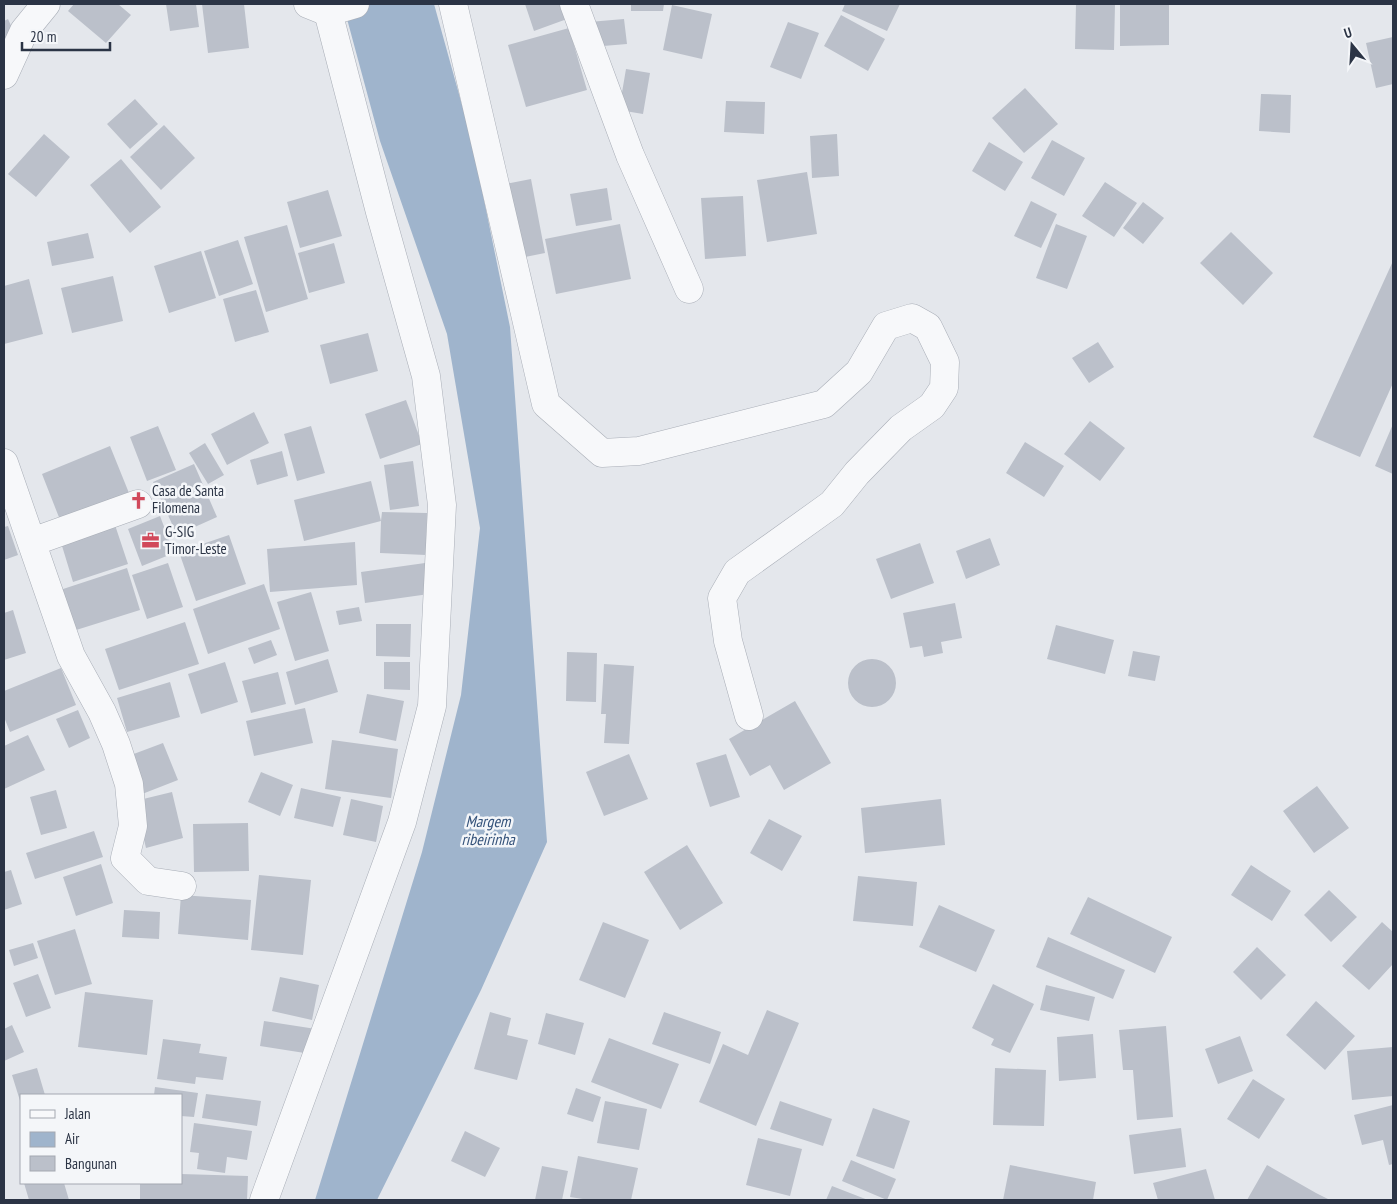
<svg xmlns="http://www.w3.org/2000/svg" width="1397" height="1204" font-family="'PT Sans Narrow',sans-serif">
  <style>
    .water { fill: #9fb4cc }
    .building { fill: #bbc0ca }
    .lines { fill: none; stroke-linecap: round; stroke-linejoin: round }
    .minor-casing { stroke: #a9aeb7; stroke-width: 29 }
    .tertiary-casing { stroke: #a9aeb7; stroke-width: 29 }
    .minor { stroke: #f7f8fa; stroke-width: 28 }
    .tertiary { stroke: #f7f8fa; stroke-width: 28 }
    .labels { text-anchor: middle; stroke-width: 5; stroke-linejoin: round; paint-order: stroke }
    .poi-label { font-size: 15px; fill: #2b3445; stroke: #f4f6f9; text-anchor: start }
    .water-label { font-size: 16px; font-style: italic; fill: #34527a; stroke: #f4f6f9 }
  </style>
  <rect width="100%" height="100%" fill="#e4e7ec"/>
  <path class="water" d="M343,4H434L472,141L510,327L547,842L481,990L377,1200H315L422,852L461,695L480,528L447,334L380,141Z"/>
  <path class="building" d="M74,4H118L131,15L106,43L68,11Z
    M166,4H196L199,27L170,31Z
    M202,4H244L249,48L208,53Z
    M525,4H562L567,19L534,31Z
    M631,4H664L663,11H631Z
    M845,4H900L887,31L842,11Z
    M1076,4H1115L1114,50L1075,49Z
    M1120,4H1169V45L1120,46Z
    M672,5L712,14L702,59L663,50Z
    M841,15L885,39L868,71L824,46Z
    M8,19L18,41L4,47V21Z
    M624,19L627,44L591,47L589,22Z
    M788,22L819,33L801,79L770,67Z
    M569,28L587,90L526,107L508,45Z
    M1393,37V84L1376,88L1366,43Z
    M626,69L650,73L643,114L619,110Z
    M1025,88L1058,124L1024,153L992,118Z
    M1261,94L1291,95L1290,133L1259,131Z
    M135,99L158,124L130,149L107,124Z
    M726,101L765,102L764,134L724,132Z
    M164,125L195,158L161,190L130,157Z
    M44,134L70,157L36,197L8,174Z
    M837,134L839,176L812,178L810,136Z
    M1052,140L1085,158L1064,196L1031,178Z
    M989,142L1023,162L1005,191L972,171Z
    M121,159L161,207L130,233L90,185Z
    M807,172L817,234L767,242L757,180Z
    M531,179L545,253L515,259L501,185Z
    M1105,182L1137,203L1114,237L1082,216Z
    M607,188L612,220L576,226L570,194Z
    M328,190L342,236L300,248L287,202Z
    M743,196L746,256L705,259L701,198Z
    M1031,201L1057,214L1041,248L1014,236Z
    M1143,202L1164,218L1143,244L1123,228Z
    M620,224L631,279L556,294L545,239Z
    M1056,224L1087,236L1067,289L1036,278Z
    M287,225L308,299L266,312L244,237Z
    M1231,232L1273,273L1243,305L1200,263Z
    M88,233L94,258L52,266L47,242Z
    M238,240L253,284L219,296L204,251Z
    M334,243L345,283L309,293L298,253Z
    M201,251L216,298L169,313L154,266Z
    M1393,261V383L1360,457L1313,437Z
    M113,276L123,321L72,333L61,288Z
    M29,279L43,334L4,344V286Z
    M256,290L269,332L235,342L223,299Z
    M368,333L378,371L330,384L320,345Z
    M1098,342L1114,367L1089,383L1072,358Z
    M406,400L422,444L380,459L365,414Z
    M254,412L269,443L227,465L211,434Z
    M1090,421L1125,448L1100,481L1064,454Z
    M1393,424V474L1375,466Z
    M158,426L176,470L147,481L130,437Z
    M311,426L325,473L297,481L284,434Z
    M1025,442L1064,466L1044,497L1006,473Z
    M205,443L224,475L208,484L189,453Z
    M110,446L131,498L62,525L42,474Z
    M282,451L288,476L257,485L250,460Z
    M413,461L419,506L390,510L384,465Z
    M194,464L217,517L177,535L153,482Z
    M371,481L381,521L382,512L427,513L426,555L380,553L381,521L304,541L294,500Z
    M160,516L174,553L142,566L128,529Z
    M113,519L128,564L73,582L59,536Z
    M8,526L18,555L4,560V527Z
    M229,535L246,584L196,601L179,552Z
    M990,538L1000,565L966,579L956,551Z
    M355,542L357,585L270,592L267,549Z
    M920,543L934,583L891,599L876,559Z
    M168,563L183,607L147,619L132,575Z
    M425,563L429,594L365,603L361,572Z
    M127,568L140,610L73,631L60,590Z
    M264,584L280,629L208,654L193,609Z
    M311,592L329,651L295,661L277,602Z
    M955,603L962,638L941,642L943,653L924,657L922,646L910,648L903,613Z
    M359,607L362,621L339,625L336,611Z
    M13,610L26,653L4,660V613Z
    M185,622L199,664L119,690L105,649Z
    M376,624H411L410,657L376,656Z
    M1056,625L1114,640L1105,674L1047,659Z
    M271,640L277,655L254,664L248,648Z
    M1133,651L1160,656L1155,681L1128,676Z
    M567,652L597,653L596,702L566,701Z
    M328,659L338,692L295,705L286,672Z
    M848 683a24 24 0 1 1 48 0a24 24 0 1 1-48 0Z
    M225,662L238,702L201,714L188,674Z
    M384,662H410V690L384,689Z
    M604,664L634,666L629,744L604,743L606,714H601Z
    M61,668L76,705L10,732L4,717V691Z
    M278,672L286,704L251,713L242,681Z
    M170,682L180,717L127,732L117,698Z
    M367,694L404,701L396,741L359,733Z
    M795,701L831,763L784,790L770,765L750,776L729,739Z
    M305,708L313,743L254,756L246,721Z
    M78,710L90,738L69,748L56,719Z
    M28,735L45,770L4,789V746Z
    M332,740L398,749L391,798L325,789Z
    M163,743L178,780L137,796L123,758Z
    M629,754L648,799L604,816L586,772Z
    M726,754L740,797L710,807L696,763Z
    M261,772L293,785L280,816L248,802Z
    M1317,786L1349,828L1314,853L1283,811Z
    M301,788L341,797L333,827L294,818Z
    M56,790L67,828L41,835L30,797Z
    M172,792L183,838L146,848L135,801Z
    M351,799L383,806L376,842L343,835Z
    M941,799L945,845L865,853L861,808Z
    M769,819L802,836L782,871L750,853Z
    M248,823L249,871L194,872L193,824Z
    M94,831L103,857L35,879L26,853Z
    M687,845L723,903L680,930L644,872Z
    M101,864L113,903L76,916L63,877Z
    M1251,865L1291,891L1272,921L1231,895Z
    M11,870L22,904L4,910V872Z
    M259,875L311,880L303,955L251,950Z
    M858,876L917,882L913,926L853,921Z
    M1329,890L1357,917L1331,942L1304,915Z
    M181,895L251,900L248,940L178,934Z
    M1088,897L1172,937L1155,973L1070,934Z
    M939,905L995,930L976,972L919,947Z
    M124,910L160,912L159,939L122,937Z
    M603,922L649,940L625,998L579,980Z
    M1382,922L1393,932V964L1369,990L1342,966Z
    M75,929L92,984L55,995L37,941Z
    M1048,937L1125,970L1113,999L1036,967Z
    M33,943L38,958L14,966L9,950Z
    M1257,947L1286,975L1261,1000L1233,972Z
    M38,974L51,1008L26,1017L13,983Z
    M280,977L319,985L312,1020L272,1011Z
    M993,984L1034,1004L1010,1053L991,1045L994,1039L972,1028Z
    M1046,985L1095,997L1089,1021L1040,1010Z
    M85,992L153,1000L147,1055L78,1047Z
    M1316,1001L1355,1036L1325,1070L1286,1035Z
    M767,1010L799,1023L756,1126L699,1102L723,1044L748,1055Z
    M490,1012L511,1018L507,1035L528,1040L517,1080L474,1069Z
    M664,1012L721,1032L710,1064L652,1044Z
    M546,1013L584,1023L575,1055L538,1044Z
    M264,1021L316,1029L311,1054L260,1046Z
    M12,1025L24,1052L4,1061V1029Z
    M1166,1026L1173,1117L1137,1120L1133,1070H1123L1119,1030Z
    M1093,1034L1096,1078L1059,1081L1057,1037Z
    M1240,1036L1253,1071L1218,1084L1205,1049Z
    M609,1038L679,1064L661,1109L591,1082Z
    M163,1039L201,1044L199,1053L227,1057L223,1080L196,1077L195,1084L157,1079Z
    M1393,1047V1096L1352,1100L1347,1051Z
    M37,1068L45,1095H21V1104L12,1075Z
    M995,1068L1046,1070L1044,1126L993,1125Z
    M1253,1079L1285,1099L1259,1139L1227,1119Z
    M155,1087L198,1093L194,1117L181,1116V1095H154Z
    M576,1088L601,1097L593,1122L567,1114Z
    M206,1094L261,1101L257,1126L202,1118Z
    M605,1101L647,1109L639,1150L597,1143Z
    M780,1101L832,1119L823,1146L770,1129Z
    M1393,1105V1164L1389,1165L1383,1140L1362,1145L1354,1115Z
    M873,1108L910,1121L894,1169L856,1156Z
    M194,1123L252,1131L247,1160L227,1157L225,1173L197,1169L199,1153L190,1152Z
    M1181,1128L1186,1167L1134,1174L1129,1135Z
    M465,1131L500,1148L485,1177L451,1161Z
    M758,1138L802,1149L790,1196L746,1185Z
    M578,1156L638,1168L631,1200H589L570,1197Z
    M851,1160L896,1179L887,1200L842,1181Z
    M1010,1165L1096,1182L1093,1200H1003Z
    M1267,1165L1316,1193L1330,1200H1247Z
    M542,1166L568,1171L562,1200H535Z
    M1206,1169L1215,1200H1158L1153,1183Z
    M181,1174L248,1176L247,1200H140V1183H181Z
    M24,1183H64L69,1200H29Z
    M832,1186L868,1200H826Z"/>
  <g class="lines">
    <defs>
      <path id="minor" d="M453,4L546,404L602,453L639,451L824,404L859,372L886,326L912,318L928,327L945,362L944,388L932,406L901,428L857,473L832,504L737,572L722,598L728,641L749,716
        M574,4L630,155L689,289
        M4,75L24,31L46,4
        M4,463L71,656L102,712L116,744L129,784L133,826L125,858L148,881L182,886
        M32,542L138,504
        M264,1200L402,822L432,706L442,505L426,376L380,212L326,4"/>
      <path id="tertiary" d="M308,4L328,12L355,4"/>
    </defs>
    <use href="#minor" class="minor-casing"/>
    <use href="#tertiary" class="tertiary-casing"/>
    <use href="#minor" class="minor"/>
    <use href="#tertiary" class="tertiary"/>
  </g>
  <defs>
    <symbol id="church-bare" viewBox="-9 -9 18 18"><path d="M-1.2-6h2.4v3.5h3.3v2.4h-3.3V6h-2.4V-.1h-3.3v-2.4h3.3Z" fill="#d1495b" stroke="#f4f6f9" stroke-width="2.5" paint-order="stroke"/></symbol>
    <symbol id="office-bare" viewBox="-9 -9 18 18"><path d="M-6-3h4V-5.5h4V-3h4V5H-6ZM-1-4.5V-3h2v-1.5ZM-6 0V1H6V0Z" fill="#d1495b" stroke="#f4f6f9" stroke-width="2.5" paint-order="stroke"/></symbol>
  </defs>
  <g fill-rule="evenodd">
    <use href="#church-bare" x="126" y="488" width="25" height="25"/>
    <use href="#office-bare" x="138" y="528" width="25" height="25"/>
  </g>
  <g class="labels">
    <g class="poi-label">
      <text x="152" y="496">Casa de Santa<tspan x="152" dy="17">Filomena</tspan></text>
      <text x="165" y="537">G-SIG<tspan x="165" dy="17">Timor-Leste</tspan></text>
    </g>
    <g class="water-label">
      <text x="488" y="827">Margem<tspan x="488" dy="18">ribeirinha</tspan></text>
    </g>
  </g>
  <rect width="1397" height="1204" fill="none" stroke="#2b3445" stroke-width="10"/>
  <rect x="20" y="1094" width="162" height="90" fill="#f4f6f9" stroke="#a4a8b1"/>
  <rect x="30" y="1110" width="25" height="8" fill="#f7f8fa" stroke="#a4a8b1"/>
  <text x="65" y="1119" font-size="15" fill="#2b3445">Jalan</text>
  <rect x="30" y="1132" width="25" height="15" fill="#9fb4cc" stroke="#a4a8b1"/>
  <text x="65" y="1144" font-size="15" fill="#2b3445">Air</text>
  <rect x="30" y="1156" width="25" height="15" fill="#bbc0ca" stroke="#a4a8b1"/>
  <text x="65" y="1169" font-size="15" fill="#2b3445">Bangunan</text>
  <g transform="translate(1352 45) rotate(342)" stroke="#f4f6f9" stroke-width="4" paint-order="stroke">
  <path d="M0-4L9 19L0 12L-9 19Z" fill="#2b3445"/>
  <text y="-8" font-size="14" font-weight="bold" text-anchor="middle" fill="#2b3445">U</text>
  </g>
  <path d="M22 42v8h88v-8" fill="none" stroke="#2b3445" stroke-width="2.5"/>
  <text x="30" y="42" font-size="15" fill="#2b3445" stroke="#f4f6f9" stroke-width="4" paint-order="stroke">20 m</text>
</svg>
